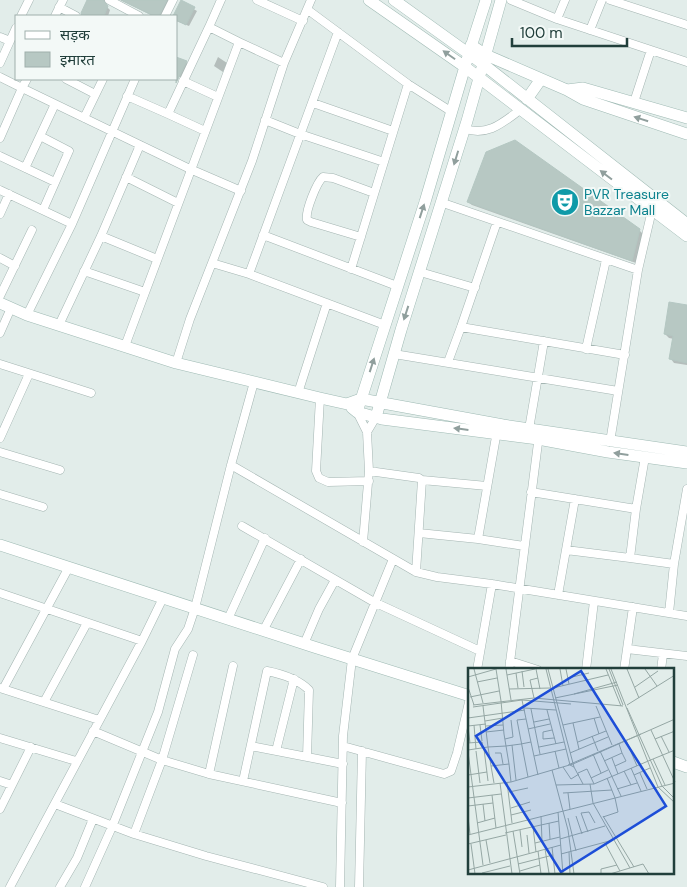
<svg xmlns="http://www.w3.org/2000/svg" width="687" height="887" font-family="'DM Sans','Noto Sans Devanagari',sans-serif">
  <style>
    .shadow { fill: #0003 }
    .building { fill: #b7c8c3; stroke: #b4c7c2 }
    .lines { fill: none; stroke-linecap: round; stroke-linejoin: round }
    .street-casing { stroke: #a4b5b2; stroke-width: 9 }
    .secondary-casing { stroke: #9fbab4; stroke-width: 12 }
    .street { stroke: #fff; stroke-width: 8 }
    .secondary { stroke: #fff; stroke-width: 11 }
    .oneway { fill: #909f9d }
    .labels { text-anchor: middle; stroke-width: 4; stroke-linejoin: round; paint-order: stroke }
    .culture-label { font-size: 14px; fill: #0d838f; stroke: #f3f9f7; text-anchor: start }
    .inset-road { fill: none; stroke: #95a7a4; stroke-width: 1 }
    .view { fill: #1d4ed8; fill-opacity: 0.15; stroke: #1d4ed8; stroke-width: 2.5 }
    .inset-edge { fill: none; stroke: #213f3b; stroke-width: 2.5 }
  </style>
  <rect width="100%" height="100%" fill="#e2edea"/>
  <path class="shadow" d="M89,0H107L106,6L110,10L108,16H84Z
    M120,0H168L169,2L162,16H153Z
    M181,2L197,11L189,26L176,21V16H175Z
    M218,57L227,63L223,72L214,66Z
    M186,62L188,65L182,78L176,75Z
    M468,202L639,230L643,234L636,263L472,205Z
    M687,307V365L674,363L671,359L674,339L669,338L665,334Z"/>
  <path class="building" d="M87,0H103L108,6L104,16H82L81,13Z
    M121,0H167L159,16H154Z
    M181,0L195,7L186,25L176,20V16H173Z
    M176,57L187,61L176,83Z
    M515,140L640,229L632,261L467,202L486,152Z
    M669,302L687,305V363L669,359L673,336L664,334Z"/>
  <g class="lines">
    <defs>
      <path id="street" d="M109,0L139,16
        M221,0L209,27L239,42
        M257,0L303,21
        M511,0L557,19L687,62
        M610,0L687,25
        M59,7L76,16
        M308,10L408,84L452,112
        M21,16L29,0
        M55,16L63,0
        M165,16L173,0
        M557,19L565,0
        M590,30L602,0
        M0,37L10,41L0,63
        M10,41L16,28
        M0,77L22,88L27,79
        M66,79L95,94
        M183,81L218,97
        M127,96L168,114L209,27
        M634,102L651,50
        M313,103L393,131
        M168,114L205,131
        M84,118L103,79
        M265,120L300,134L384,162
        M465,129C489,136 502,123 520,110
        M40,136L69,151L43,210
        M0,138L22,88L190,169L241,191
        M0,156L55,182
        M25,168L55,104
        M126,177L178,203
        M0,190L72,224L135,79
        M443,203L638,270
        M0,214L9,194
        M263,235L397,286
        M101,236L157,259
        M361,237L311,222L307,220C305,211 317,182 323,177L333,178L374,193
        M0,258L15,266
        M212,263L249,274L385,325
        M351,269L408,84
        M84,271L145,292
        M420,272L475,288
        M249,274L338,32
        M0,296L32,230
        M27,315L72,224
        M59,325L101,236L140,145
        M461,327L625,355
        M0,333L11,308
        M125,346L239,42L284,63
        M586,349L606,260
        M394,354L618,391
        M448,362L461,327L497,222
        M176,363L190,319L252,161L284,63L311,0
        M0,364L91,393
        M298,393L327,303
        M320,398L316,471L319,478L328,482L369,481
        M357,412L367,432L376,417
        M529,429L544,341
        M0,438L29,374
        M610,442L638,270L652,210
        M0,452L60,470
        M231,465L416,572L437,577L492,584L687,616
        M369,471L419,478L422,480L416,572
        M422,480L487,486
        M531,492L636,509L645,457
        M0,494L43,507
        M242,526L374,602L480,651
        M419,533L478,539L524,546
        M478,539L497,431
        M363,542L369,471L367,432
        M566,550L630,558L636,509
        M630,558L674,564
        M0,593L142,641
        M558,595L575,499
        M669,613L674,564L687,489
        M228,619L265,538
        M263,631L301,559
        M304,644L319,609L335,580
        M627,649L687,656
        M510,661L538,670
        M477,670L492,584
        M509,670L539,435
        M586,670L594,601
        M624,670L633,607
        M661,670L663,654
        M0,688L99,720
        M3,689L69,567
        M44,702L87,623
        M93,731L162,760L209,774L342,803
        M0,738L76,761
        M251,746L343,764
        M343,746L444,774L451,771L457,753L470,698
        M276,751L294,679
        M209,774L233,666
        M0,781L12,785
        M243,781L267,671C282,674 298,679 309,690L307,757
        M55,804L134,834L206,856L323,887
        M0,809L31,747
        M134,834L162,760L193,655
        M10,887L142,641L163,598
        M60,887L77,858L93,819
        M85,887L112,827L158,712L175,649L188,629L195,608L231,465L254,382
        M340,887L343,736L352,659L393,559
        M359,887L362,751"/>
      <path id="secondary" d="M369,0L465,67L687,236
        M394,0L483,64L687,224
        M471,45L486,55L567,90L583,99L687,134
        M567,90L583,88L687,118
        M527,99L541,79
        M0,303L27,315L176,363L320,398L347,404L361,399L503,425L687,452
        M352,408L357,412L382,419L538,439L608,452L687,463
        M357,412L425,202L469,53L486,0
        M376,417L401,330L467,121L501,0
        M0,545L314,647L470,696
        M673,762L687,767"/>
    </defs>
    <use href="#street" class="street-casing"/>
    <use href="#secondary" class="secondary-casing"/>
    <use href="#street" class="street"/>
    <use href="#secondary" class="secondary"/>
  </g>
  <defs><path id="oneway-solid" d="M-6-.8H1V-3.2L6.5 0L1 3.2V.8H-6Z" transform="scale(1.25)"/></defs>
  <g class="oneway">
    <use href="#oneway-solid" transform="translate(449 55) rotate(-145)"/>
    <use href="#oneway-solid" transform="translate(641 119) rotate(-162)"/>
    <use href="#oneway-solid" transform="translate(456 158) rotate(107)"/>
    <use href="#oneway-solid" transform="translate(606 175) rotate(-143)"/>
    <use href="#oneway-solid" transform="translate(422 211) rotate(-72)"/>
    <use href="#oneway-solid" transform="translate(406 313) rotate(108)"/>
    <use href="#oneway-solid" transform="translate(372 365) rotate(-72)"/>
    <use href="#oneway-solid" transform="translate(461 429) rotate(-173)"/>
    <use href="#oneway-solid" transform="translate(621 454) rotate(-172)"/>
  </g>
  <defs>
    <symbol id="theatre-disc" viewBox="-11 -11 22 22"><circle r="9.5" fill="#0f9aa8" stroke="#f3f9f7"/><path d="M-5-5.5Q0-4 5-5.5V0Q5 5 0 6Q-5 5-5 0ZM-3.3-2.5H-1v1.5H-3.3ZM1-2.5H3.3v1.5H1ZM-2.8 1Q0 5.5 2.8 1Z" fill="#fff"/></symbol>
  </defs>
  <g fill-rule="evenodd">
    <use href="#theatre-disc" x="549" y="186" width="32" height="32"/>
  </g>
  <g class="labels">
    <g class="culture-label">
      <text x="584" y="199">PVR Treasure<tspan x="584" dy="16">Bazzar Mall</tspan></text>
    </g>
  </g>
  <g transform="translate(468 668)">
    <rect width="206" height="206" fill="#e2edea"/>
    <path class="inset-road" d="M6,1L15,35M28,1L33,33L36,66L41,96L23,98L20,79L38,78L53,76L63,74M38,1L43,32M68,1L72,21M78,1L102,97L106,99L80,1M92,1L95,18M98,1L101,16M138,1L153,38M141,1L155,37M143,1L190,119L207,135M159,1L171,30M177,1L189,18M54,3L56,19M48,5L50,20M39,7L67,1M0,9L28,1M100,10L121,5M9,14L29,10M0,19L6,37M167,19L190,3M85,20L140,7M41,21L82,20M106,26L149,14M2,29L31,23M66,30L62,12L70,10M87,30L150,17M54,32L70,107M5,37L66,30L155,38M159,37L207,7M128,38L144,77M5,39L54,32L103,36M56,40L88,42M159,40L194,118L207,131M63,41L72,86M79,42L88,76M0,50L57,42M126,50L131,66M58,51L49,52L60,109M17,53L35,50M66,54L81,51M105,55L111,81M6,57L8,81M12,57L14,73M95,57L132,49M0,58L18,56M18,58L35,57M0,59L2,75M60,61L82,56M84,62L75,64V71L86,70M183,62L207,114M18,64L36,62M173,66L207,51M124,68L130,83M193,68L201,84M37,71L45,69L43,52M187,71L207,63M158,72L169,98M110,74L138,63M0,75L14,74L15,80M44,77L48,112M71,79L96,74M16,81L20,113M0,82L20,79L15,38M8,83L12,115M87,83L91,100M132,83L153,128M0,84L15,197M27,85H33L35,96M102,85L140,69M125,86L133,105M66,88L98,81M144,90L150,106M136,93L154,85L151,76M41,96L43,114M23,98L26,115M147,98L158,93L154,85M95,99L103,111L111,106M106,99L115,116M163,100L173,123M84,102L100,162L106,206M156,103L163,117M110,105L119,101L126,116M172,105L179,121M0,107L19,104M166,107L182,100M123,110L140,102M139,110L147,130M39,114L44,155M32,115L44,206M122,116L125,135L162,200M88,117L126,116L185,91M197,117L185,91L207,82M0,119L43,114L105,96L173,66L100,97M149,121L169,115M41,124L60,120M95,125L144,122M100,125L102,141M24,127L28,160M0,130L33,126M15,136L17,153M0,138L25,135M43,140L62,134M90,144L95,206M43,147L63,142M73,148L74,173M108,148L114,166M135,148L166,199M0,149L2,166M135,149L150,144L147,130M100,150L108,183M9,155L27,150M81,155L82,171M65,159L68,184M52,162L54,179M45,163L52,206M120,164L113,145L121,144L127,155M37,165L91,153M0,167L207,115M59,167L61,185M92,171L137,158M18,172L22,195M67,175L92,169M137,175L152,203M0,176L38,167M3,176L7,206M84,179L87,206M77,181L81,205M70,183L73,206M101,184L102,206M93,186L145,172M50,196L85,187M0,202L93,177M52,203L72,197M14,205L42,198M78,206L95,205M133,206V201L149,197M142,206L175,196L181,206"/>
    <path class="view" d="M113,3L198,138L93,204L8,68Z"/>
    <rect width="206" height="206" class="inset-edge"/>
  </g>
  <rect x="15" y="15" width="162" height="65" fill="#f3f9f7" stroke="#9fafac"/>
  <rect x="25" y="31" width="25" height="8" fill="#ffffff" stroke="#9fafac"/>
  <text x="60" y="40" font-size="15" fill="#213f3b">सड़क</text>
  <rect x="25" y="52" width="25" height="15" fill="#b7c8c3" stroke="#9fafac"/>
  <text x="60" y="65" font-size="15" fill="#213f3b">इमारत</text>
  <path d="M512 38v8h115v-8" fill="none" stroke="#213f3b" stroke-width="2.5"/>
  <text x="520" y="38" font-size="15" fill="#213f3b" stroke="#f3f9f7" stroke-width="4" paint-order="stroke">100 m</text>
</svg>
